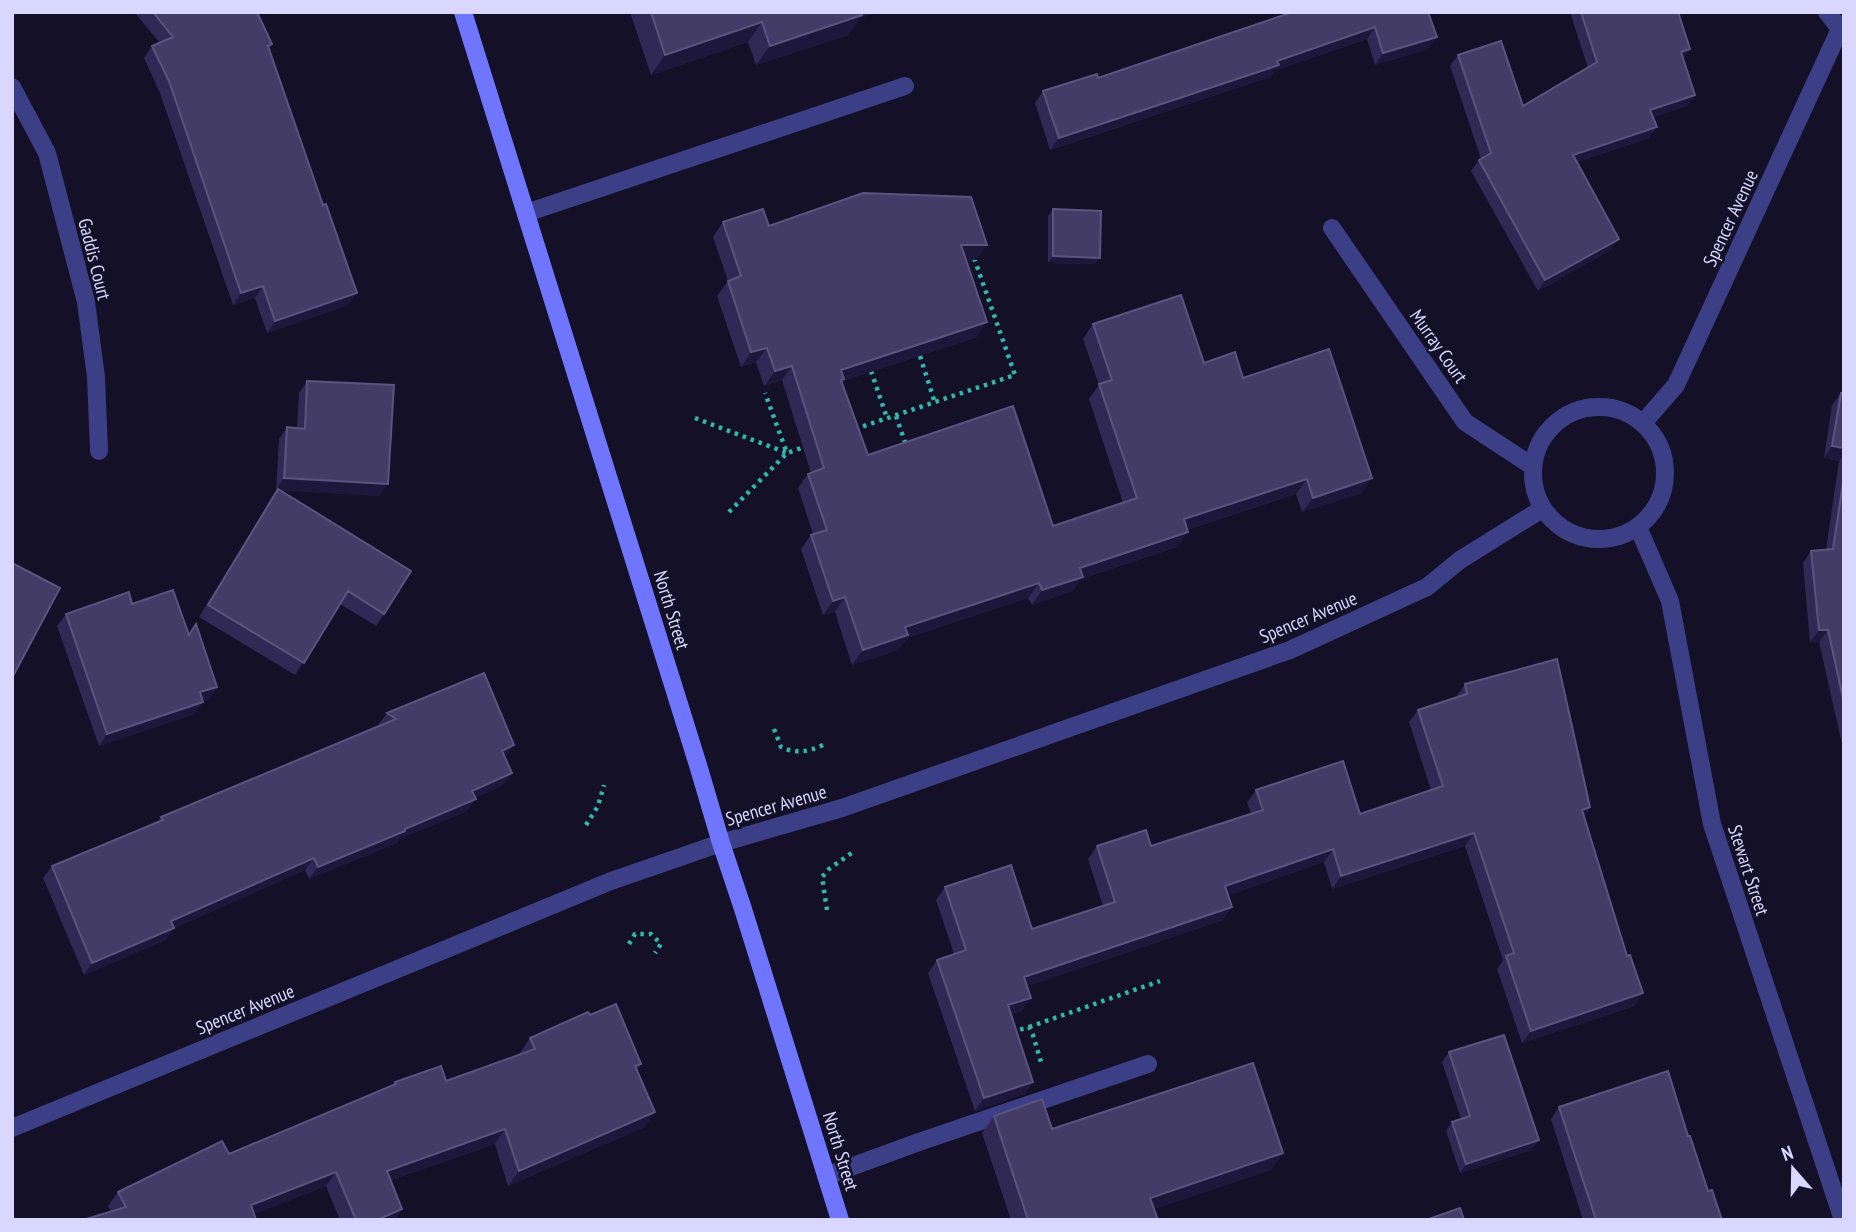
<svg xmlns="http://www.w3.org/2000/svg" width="1856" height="1232" font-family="'PT Sans Narrow',sans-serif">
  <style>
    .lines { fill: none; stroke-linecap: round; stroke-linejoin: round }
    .path { stroke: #32b8a8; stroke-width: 4.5; stroke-dasharray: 3.5 5; stroke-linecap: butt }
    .service { stroke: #3c3e86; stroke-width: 18 }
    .minor { stroke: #3c3e86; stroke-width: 18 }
    .tertiary { stroke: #3c3e86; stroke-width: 18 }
    .secondary { stroke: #7075fd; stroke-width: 18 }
    .wall { fill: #302955 }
    .shaded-wall { fill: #1d173b }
    .building { fill: #423c67; stroke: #5a547f; stroke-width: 2 }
    .labels { text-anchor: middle; stroke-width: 5; stroke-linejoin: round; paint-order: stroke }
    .street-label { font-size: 19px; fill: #d9d7fe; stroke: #131028 }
  </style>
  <rect width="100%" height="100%" fill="#131028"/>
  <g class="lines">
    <path class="path" d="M920,356L935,403
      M871,371L887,418
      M896,416L906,445
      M695,418L787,453L765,393
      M855,429L1015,375L973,255
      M729,512L787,453L807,446
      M774,729L781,747C796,754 808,752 823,745
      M586,825L598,806L604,785
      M827,910L822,877L829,869L853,852
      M629,944L635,934H651L661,944L655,953
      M1029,1027L1160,981
      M1012,1032L1029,1027L1033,1035L1041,1062"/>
    <path class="service" d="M526,213L905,86
      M826,1176L919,1142L1148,1064"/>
    <path class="minor" d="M1827,12L1840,29
      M12,87L47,153L86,302L96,377L99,451
      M1332,228L1465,422L1532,466
      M1638,527L1670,601L1712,824L1843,1220"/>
    <path class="tertiary" d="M1533 473a66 66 0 1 1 132 0a66 66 0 1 1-132 0Z
      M1643,423L1676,385L1840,29L1844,24
      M12,1128L611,881L721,843L842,808L1290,650L1427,587L1460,560L1542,509"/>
    <path class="secondary" d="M463,12L698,765L721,843L743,909L840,1220"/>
  </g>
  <path class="wall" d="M134,12H257L272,44L269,48L348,305L267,333L255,298L233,305L160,93L144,58L152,46L160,43Z
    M630,12H877L860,18L848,35L756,65L748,42L651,75Z
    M1286,12H1428L1437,37L1428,49L1375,65L1367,39L1274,71L1270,77L1050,150L1035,103L1043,91L1098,78L1287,14Z
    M1570,12H1678L1683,59L1695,95L1687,106L1653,117L1649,138L1577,162L1611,250L1538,291L1471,171L1479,160L1481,159L1450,66L1458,55L1523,106L1588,68Z
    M1053,209L1100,258L1095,264L1048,263V216Z
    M723,222L769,226L977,260H966L977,337L843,381L842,383L868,455L1053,526L1123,503L1089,399L1099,385L1083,339L1093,324L1243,378L1372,478L1362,493L1302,512L1296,494L1187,530L1177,547L1081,579L1073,591L1032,605L1028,598L907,638L898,650L852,665L835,612L823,615L801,549L811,535L813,534L798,488L808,474L811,473L782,380L764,386L756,362L741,367L717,296L728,281L713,237Z
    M307,381L380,496L280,490L384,614L376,626L340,604L295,675L199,617L278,490H276L279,439L287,427L297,428L299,393Z
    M1841,393H1844V753L1819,642H1810L1803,563L1811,551L1826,550L1839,461L1824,458L1832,405Z
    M132,604L189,634L196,624L217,687L209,699L202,701L194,714L99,746L57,626L66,614Z
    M1465,684L1590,807L1584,817L1627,956L1643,993L1634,1006L1522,1043L1497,969L1503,960L1465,846L1332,889L1324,862L1228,895L1223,920L1027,986L1022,1011L1011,1014L1033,1082L1024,1094L975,1111L928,973L937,960L954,954L936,900L945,887L1032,929L1103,906L1088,859L1097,846H1151L1251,813L1247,803L1256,790L1360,814L1431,790L1409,722L1418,710L1456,697Z
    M387,713L506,757L503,785L475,798L467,811L399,839L397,843L309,879L305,870L174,928L166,940L84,975L43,878L52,866L158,822L161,817L379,726L378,725Z
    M590,1015L641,1064L637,1070L645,1127L508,1186L495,1144L391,1180L402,1209L395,1220H340L326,1186L254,1214L111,1212L108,1206L118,1192L229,1154L392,1086L395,1082L446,1081L520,1054V1053L530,1038Z
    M1449,1052L1532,1150L1460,1173L1446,1131L1452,1122L1461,1119L1442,1062Z
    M1559,1107L1688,1136L1708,1191L1722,1220H1583L1551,1119Z
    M994,1116L1052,1129L1283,1153L1271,1170L1154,1209L1158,1220H1011L982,1133Z"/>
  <path class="shaded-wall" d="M852,12H877L860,18L848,35L756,65L770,46Z
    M762,22L748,42L651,75L665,55Z
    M1375,27L1367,39L1274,71L1270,77L1050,150L1059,138Z
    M1437,37L1428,49L1375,65L1383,53Z
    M1690,49L1683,60L1681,52Z
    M1695,95L1687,106L1643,121L1650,110Z
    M1657,127L1649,138L1565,166L1573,155Z
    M1619,239L1611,250L1538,291L1545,280Z
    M961,245H987L977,260L951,259Z
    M1053,256L1100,258L1095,264L1048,263Z
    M263,286L255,298L233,305L241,293Z
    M357,293L348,305L267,333L275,321Z
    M987,322L977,337L843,381L834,393L841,370Z
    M767,348L756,362L741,367L751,352Z
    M792,366L782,380L764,386L775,371Z
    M1832,446L1844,448V454L1839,461L1824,458Z
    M284,478L388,484L380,496L276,490Z
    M1372,478L1362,493L1302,512L1313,498Z
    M1307,479L1296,494L1174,534L1184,519Z
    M1188,532L1177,547L1081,579L1073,591L1032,605L1042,590L1080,568Z
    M1039,583L1028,598L907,638L898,650L852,665L863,650L905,627Z
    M845,597L835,612L823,615L833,601Z
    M1819,630H1828L1819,642H1810Z
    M217,687L209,699L191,704L200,692Z
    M203,702L194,714L99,746L107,734Z
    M514,745L506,757L493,763L502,751Z
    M512,773L503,785L464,803L472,791Z
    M476,799L467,811L399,839L397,843L309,879L318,867Z
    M1590,807L1581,820L1582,810Z
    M1474,833L1465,846L1332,889L1341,876Z
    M1333,849L1324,862L1216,899L1225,886Z
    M314,858L305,870L174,928L166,940L84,975L92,963L171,921Z
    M1232,907L1223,920L1015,990L1024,977Z
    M1643,993L1634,1006L1522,1043L1531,1031Z
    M1031,998L1022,1011L999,1018L1008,1005Z
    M1033,1082L1024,1094L975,1111L984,1098Z
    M655,1112L645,1127L508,1186L519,1171Z
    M505,1129L495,1144L376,1185L387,1171Z
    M1539,1140L1532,1150L1460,1173L1466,1164Z
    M1283,1153L1271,1170L1138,1215L1150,1198Z
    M336,1172L326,1186L241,1220L251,1205Z
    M402,1209L395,1220H377Z"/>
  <path class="building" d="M153,12H257L272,44L268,46L323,205L326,204L357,293L275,321L263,286L241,293L169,81L152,46L173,37Z
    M651,12H861L862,15L770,46L762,22L665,55Z
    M1293,12H1428L1437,37L1383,53L1375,27L1277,61L1279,65L1059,138L1043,91L1097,74L1098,78Z
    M1581,12H1678L1690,49L1681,52L1695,95L1650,110L1657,127L1573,155L1619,239L1545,280L1479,160L1491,153L1458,55L1501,41L1523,106L1597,62Z
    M863,193L971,197L987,245H961L987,322L841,370L844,379L841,380L868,455L1013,406L1053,526L1137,498L1099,384L1112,380L1093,324L1181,295L1204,363L1235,352L1243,378L1329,349L1372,478L1313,498L1307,479L1184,519L1188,532L1080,568L1083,577L1042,590L1039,583L905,627L908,635L863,650L845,597L833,601L811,535L827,530L808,474L824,468L792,366L775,371L767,348L751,352L728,281L741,276L723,222L763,209L769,226Z
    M1053,209L1101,211L1100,258L1053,256Z
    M307,381L394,385L388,484L284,478L287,427L305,429Z
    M1841,393H1844V448L1832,446Z
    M1844,476V703L1828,630H1819L1811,551L1833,549Z
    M278,489L411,571L384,614L348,591L304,663L208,605Z
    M12,563L60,588L12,678Z
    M173,590L189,635L196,624L217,687L200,692L203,702L107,734L66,614L129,592L132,604Z
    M1557,659L1590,807L1582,810L1627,956L1630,955L1643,993L1531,1031L1506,956L1514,953L1474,833L1341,876L1333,849L1225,886L1232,907L1024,977L1031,998L1008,1005L1033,1082L984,1098L937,960L966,950L945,887L1011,865L1032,929L1115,902L1097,846L1146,830L1151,846L1263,810L1256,790L1343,761L1360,814L1443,786L1418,710L1467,694L1465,684Z
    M484,673L514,745L502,751L512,773L472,791L476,799L405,829V831L318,867L314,858L171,921L174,928L92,963L52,866L163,820L161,817L396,719L387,713Z
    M616,1004L641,1064L635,1066L655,1112L519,1171L505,1129L387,1171L402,1209L377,1220H356L336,1172L251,1205L256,1220H83L126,1207L118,1192L222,1141L229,1154L396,1084L395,1082L441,1066L446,1081L535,1049L530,1038L588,1012L590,1015Z
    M1504,1035L1539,1140L1466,1164L1452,1122L1470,1116L1449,1052Z
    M1253,1063L1283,1153L1150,1198L1158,1220H1028L994,1116L1042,1099L1052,1129Z
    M1668,1071L1688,1136H1690L1708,1191L1712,1190L1722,1220H1596L1559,1107Z
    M1460,1208L1464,1220H1426Z"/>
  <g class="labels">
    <g class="street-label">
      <text transform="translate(1730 218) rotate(-65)" y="7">Spencer Avenue</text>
      <text transform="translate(95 259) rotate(76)" y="7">Gaddis Court</text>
      <text transform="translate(1439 346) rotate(55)" y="7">Murray Court</text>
      <text transform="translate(672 610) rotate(73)" y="7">North Street</text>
      <text transform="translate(1308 617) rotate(-23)" y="7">Spencer Avenue</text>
      <text transform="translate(776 805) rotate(-16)" y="7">Spencer Avenue</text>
      <text transform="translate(1749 870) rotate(72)" y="7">Stewart Street</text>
      <text transform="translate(245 1009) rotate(-22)" y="7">Spencer Avenue</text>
      <text transform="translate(841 1151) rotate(73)" y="7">North Street</text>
    </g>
  </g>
  <rect width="1856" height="1232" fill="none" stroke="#d9d7fe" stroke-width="28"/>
  <g transform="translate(1793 1169) rotate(340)" stroke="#131028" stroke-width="5" paint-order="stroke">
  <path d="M0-5L12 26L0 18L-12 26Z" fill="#d9d7fe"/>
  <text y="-10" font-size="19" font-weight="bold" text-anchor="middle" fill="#d9d7fe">N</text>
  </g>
</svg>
